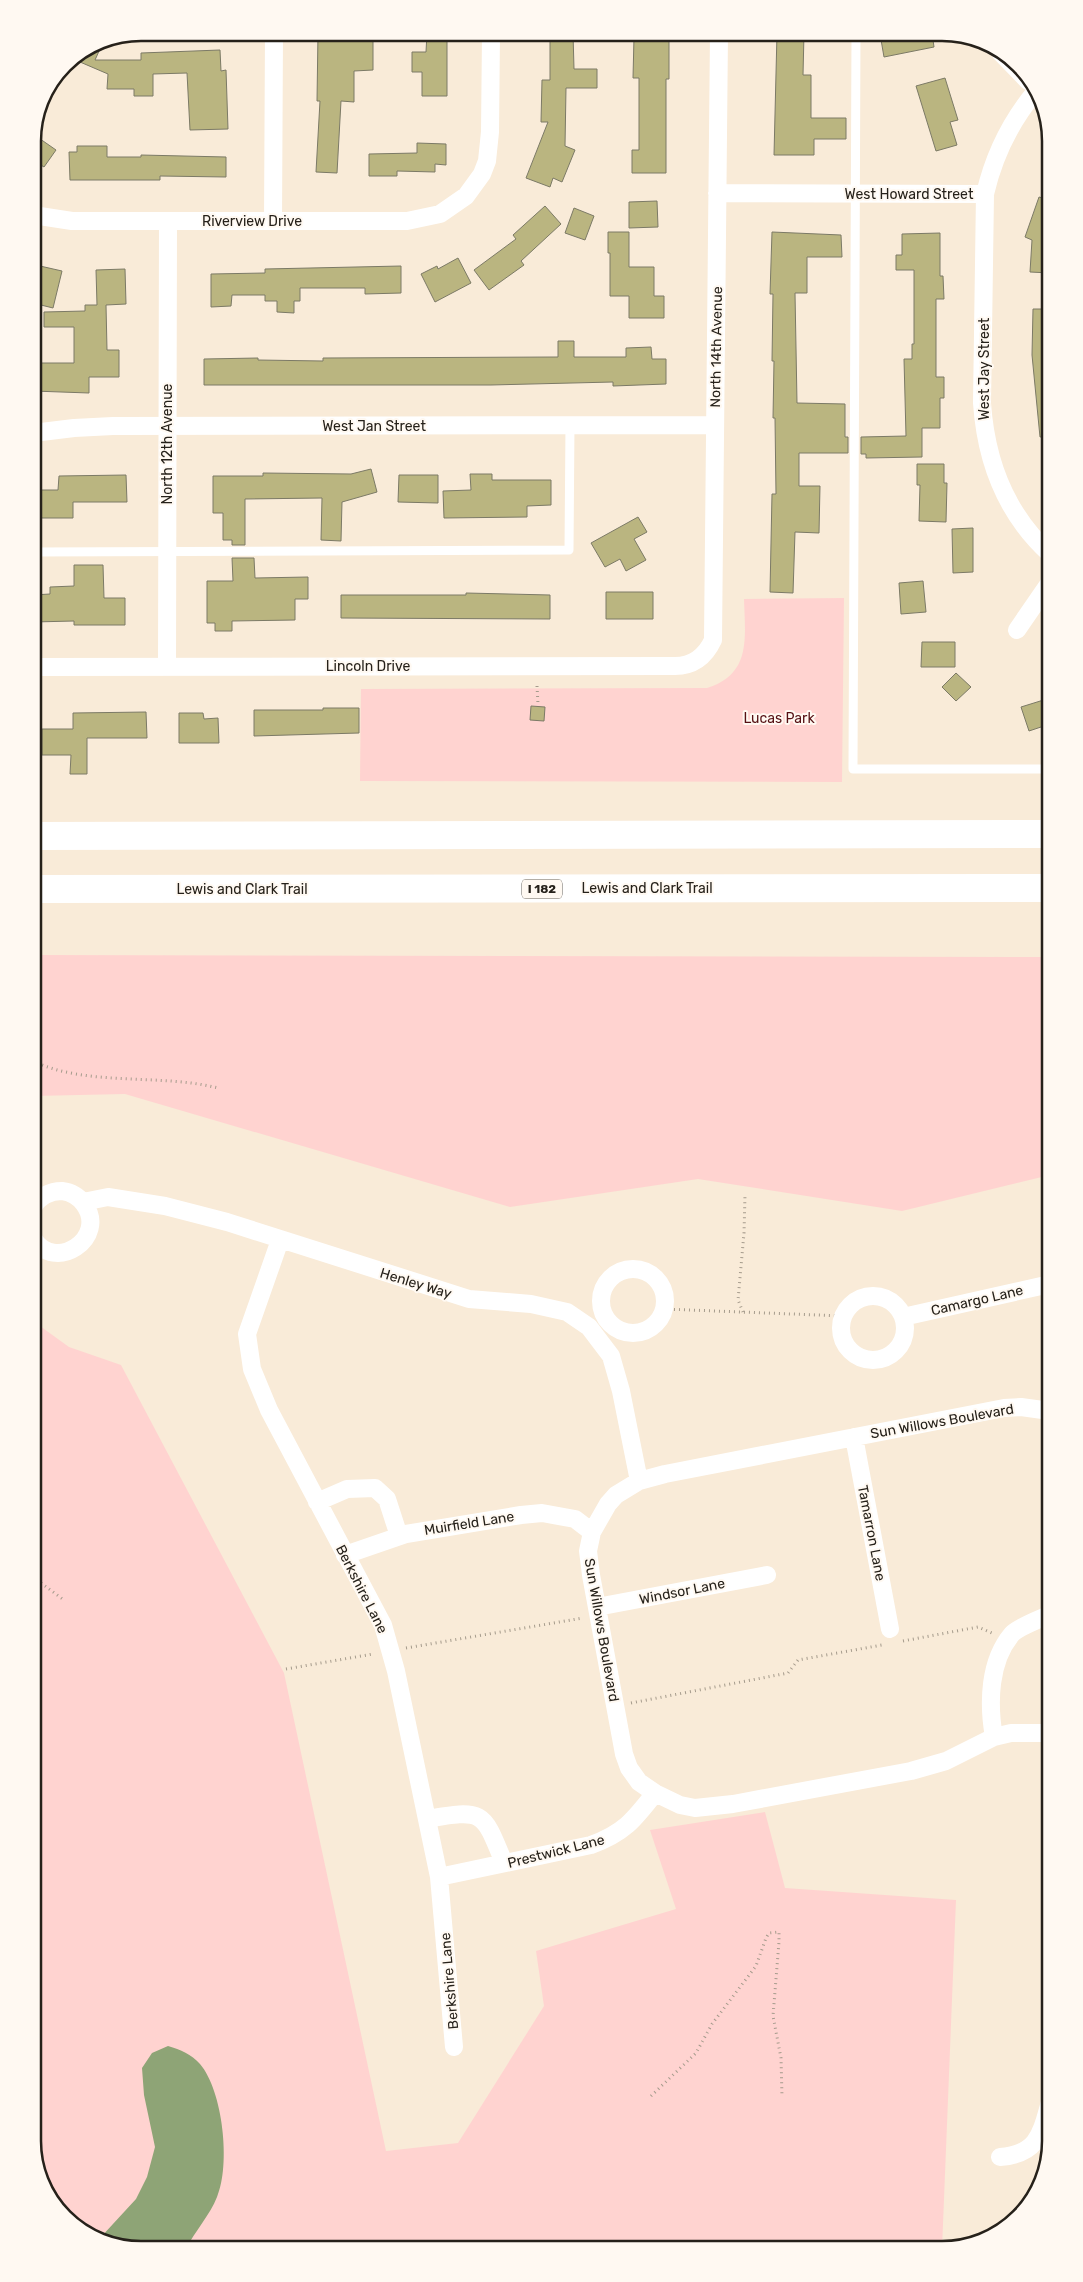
<svg xmlns="http://www.w3.org/2000/svg" width="1083" height="2282" font-family="Rubik,sans-serif">
  <style>
    .green { fill: #ffd3d0 }
    .water { fill: #8ea476 }
    .building { fill: #bab580; stroke: #7c7a66 }
    .lines { fill: none; stroke-linecap: round; stroke-linejoin: round }
    .path { stroke: #a59b8c; stroke-width: 3; stroke-dasharray: 1 4; stroke-linecap: butt }
    .lane { stroke: #fff; stroke-width: 9 }
    .street { stroke: #fff; stroke-width: 18 }
    .highway { stroke: #fff; stroke-width: 28 }
    .labels { text-anchor: middle; stroke-width: 4; stroke-linejoin: round; paint-order: stroke }
    .shield { fill: #fff9f2; stroke: #67625b; stroke-width: 1 }
    .shield-label { font-size: 12px; font-weight: bold; fill: #26211a }
    .street-label { font-size: 14px; fill: #26211a; stroke: #fff9f2 }
    .park-label { font-size: 14px; fill: #561114; stroke: #fff9f2 }
    .rim { fill: none; stroke: #26211a; stroke-width: 2.5 }
  </style>
  <rect width="100%" height="100%" fill="#f9ebd8"/>
  <path class="green" d="M844,598L842,782L360,781L361,689L707,688C752,674 745,637 744,599Z
    M33,955L1050,957V1175L902,1211L698,1179L510,1207L125,1094L33,1096Z
    M33,1321L69,1347L121,1365L284,1673L386,2151L458,2143L544,2006L536,1951L676,1909L650,1830L765,1812L785,1888L956,1900L942,2249H134L75,2227L41,2182L33,2141Z"/>
  <path class="water" d="M168,2046C181,2050 191,2054 200,2064C223,2091 231,2165 217,2197C210,2215 195,2231 186,2249H134L101,2237L136,2199L147,2177L155,2147L144,2095L142,2068L152,2053Z"/>
  <path class="building" d="M318,33H373V70L354,71V102L341,101L337,173L316,172L320,101H317Z
    M427,33H447V96H422V72H412V52H426Z
    M550,33H573L574,69H597V88H566L565,146L575,150L562,182L553,178L550,187L526,178L548,122H541L542,80H550Z
    M777,33H804L803,75H811V118H846V139H814V155H774Z
    M889,33H932L934,47L884,57L880,34Z
    M634,37L669,38V79H666V173H632V150H639V78H633Z
    M104,40L95,60H141V53L220,50L221,71L226,70L228,129L190,130L187,73L153,74V96H134V89H107L108,74L73,59Z
    M945,78L958,120L950,122L957,145L936,151L916,86Z
    M33,134L56,150L44,167L33,160Z
    M417,143L446,144V165L435,164V172L397,171V176H369V154L417,153Z
    M77,146H107V157H141V155L226,157V177L160,176V180H70L69,152H77Z
    M1039,197L1050,200V273L1030,272L1032,240L1025,237Z
    M657,201L658,227L629,228V202Z
    M545,206L561,224L521,261L524,265L489,290L474,270L516,239L513,235Z
    M574,208L594,216L585,240L565,233Z
    M608,232H629V267H654V296H664V318H629V296H610V253H608Z
    M772,232L841,235L842,257H807V293H795L797,403L845,404V437H848V453H799V486H820L819,533L795,532L793,593L770,592L772,494H776L775,418H773L774,361H772L773,294H770Z
    M940,233V276H943L944,299H936V377H944V398H940V428H922V457L866,458V454H861V437L906,436L904,359H912V344H914V270H896V255H902V234Z
    M458,258L471,283L435,302L421,274L437,266L438,269Z
    M40,266L62,271L53,308L33,303V273L38,275Z
    M401,266V293L365,294V288H300V301H294V313L277,312V301H265V295H232L231,306L211,307V274L265,273V269Z
    M125,269L126,304L106,305L107,350H119V377H89V393L33,391V363H74V327H44V312L85,311V305H97L96,270Z
    M1033,309H1050V436L1040,437L1032,355Z
    M558,341H574V357H626V348L651,347L652,359H666V384L613,386V382L491,385H204V359L258,358V360L323,361V358L558,357Z
    M917,464H944V483H947L946,522L919,521L920,485H917Z
    M371,469L377,492L342,502L341,541L321,540L322,498L245,499V545H232V540H223V513H213V476H263V473L351,474Z
    M470,474H492V480H551V505L527,506V517L444,518L443,491L471,490Z
    M126,475L127,502H73V518H33V490H58L59,476Z
    M399,475H438V503L398,502Z
    M638,517L647,532L634,539L646,560L626,571L620,559L605,567L591,543Z
    M973,528V572L953,573L952,529Z
    M232,558H254L255,578L308,577V599H295V620L232,621V631H215V623H207V581H233Z
    M74,565H103L104,598H125V625H74V621L33,622V595L50,594V587L74,586Z
    M923,581L926,612L901,614L899,583Z
    M606,592H653V619H606Z
    M466,593L550,595V619L341,618V595H466Z
    M922,642H955V667H921Z
    M956,673L971,687L956,701L942,687Z
    M1050,698V724L1029,731L1021,707Z
    M531,706L545,707L544,721L530,720Z
    M323,708H359V733L254,736V710H323Z
    M146,712L147,738H87V774H70L71,755H42V729H73V713Z
    M179,713H203L204,719L218,718L219,743H179Z"/>
  <g class="lines">
    <path class="path" d="M537,686L538,704
      M1046,987H1050
      M33,1061C87,1087 159,1073 218,1088
      M664,1309L843,1316
      M743,1312L738,1300L744,1233L745,1195
      M33,1577L64,1600
      M903,1641L978,1627L992,1633
      M406,1648L583,1618
      M286,1669L373,1654
      M631,1703L788,1673L798,1660L882,1645
      M651,2096L696,2053L712,2024L756,1966L766,1938L769,1933L779,1932V1942L773,2016L781,2058L782,2096"/>
    <path class="lane" d="M856,33L853,769H1050
      M33,552L569,550L570,425"/>
    <path class="street" d="M1000,52L1028,81
      M717,193L985,194C994,155 1010,122 1036,91
      M985,194L982,403C986,462 1006,514 1050,554
      M33,215L72,221H407L440,214L466,196L482,174L487,161L490,132L491,33
      M273,221L274,33
      M33,433L74,428L113,426L715,425
      M1017,630L1050,582
      M33,667L675,666C693,666 705,657 713,640L719,33
      M167,667L168,221
      M83,1202L108,1197L165,1206L227,1222L469,1299L531,1304L567,1312L589,1327L611,1356L621,1391L639,1481
      M33,1238C54,1274 109,1238 84,1204C79,1197 71,1192 62,1191C50,1191 39,1197 33,1207
      M280,1240L247,1334L252,1369L269,1410L383,1625L396,1671L439,1877L454,2047
      M601 1301a32 32 0 1 1 64 0a32 32 0 1 1-64 0Z
      M841 1328a32 32 0 1 1 64 0a32 32 0 1 1-64 0Z
      M903,1317L1050,1284
      M854,1437L890,1629
      M317,1502L347,1489L375,1488L387,1499L399,1536
      M345,1555L406,1534L521,1515L542,1513L575,1519L592,1532
      M597,1607L767,1575
      M1050,1733H1011L994,1737L946,1761L911,1771L733,1804L695,1808L680,1805L655,1793L639,1782L629,1768L624,1754L591,1575L588,1551L592,1532L608,1504L616,1495L639,1481L665,1474L1004,1408L1021,1407L1050,1411
      M994,1737C988,1703 989,1661 1012,1634C1018,1627 1041,1619 1050,1614
      M427,1819C484,1809 483,1811 504,1863
      M439,1877L591,1845C624,1833 634,1820 655,1793
      M1000,2157C1038,2154 1041,2134 1050,2102"/>
    <path class="highway" d="M33,836L1050,834
      M33,889L1050,888"/>
  </g>
  <g class="labels">
    <rect class="shield" x="522" y="879.5" width="40" height="19" rx="4"/>
    <g class="shield-label">
      <text x="542" y="893">I 182</text>
    </g>
    <g class="street-label">
      <text x="909" y="199">West Howard Street</text>
      <text x="252" y="226">Riverview Drive</text>
      <text transform="translate(716 347) rotate(-89)" y="5">North 14th Avenue</text>
      <text transform="translate(984 369) rotate(-90)" y="5">West Jay Street</text>
      <text x="374" y="431">West Jan Street</text>
      <text transform="translate(167 444) rotate(-90)" y="5">North 12th Avenue</text>
      <text x="368" y="671">Lincoln Drive</text>
      <text x="647" y="893">Lewis and Clark Trail</text>
      <text x="242" y="894">Lewis and Clark Trail</text>
      <text transform="translate(416 1283) rotate(17)" y="5">Henley Way</text>
      <text transform="translate(977 1300) rotate(-13)" y="5">Camargo Lane</text>
      <text transform="translate(942 1421) rotate(-10)" y="5">Sun Willows Boulevard</text>
      <text transform="translate(469 1523) rotate(-9)" y="5">Muirfield Lane</text>
      <text transform="translate(872 1533) rotate(79)" y="5">Tamarron Lane</text>
      <text transform="translate(362 1589) rotate(63)" y="5">Berkshire Lane</text>
      <text transform="translate(682 1591) rotate(-11)" y="5">Windsor Lane</text>
      <text transform="translate(602 1630) rotate(80)" y="5">Sun Willows Boulevard</text>
      <text transform="translate(556 1851) rotate(-14)" y="5">Prestwick Lane</text>
      <text transform="translate(449 1981) rotate(-95)" y="5">Berkshire Lane</text>
    </g>
    <g class="park-label">
      <text x="779" y="723">Lucas Park</text>
    </g>
  </g>
  <path d="M0 0H1083V2282H0ZM141 41H942A100 100 0 0 1 1042 141V2141A100 100 0 0 1 942 2241H141A100 100 0 0 1 41 2141V141A100 100 0 0 1 141 41Z" fill="#fff9f2" fill-rule="evenodd"/>
  <path class="rim" d="M141 41H942A100 100 0 0 1 1042 141V2141A100 100 0 0 1 942 2241H141A100 100 0 0 1 41 2141V141A100 100 0 0 1 141 41Z"/>
</svg>
